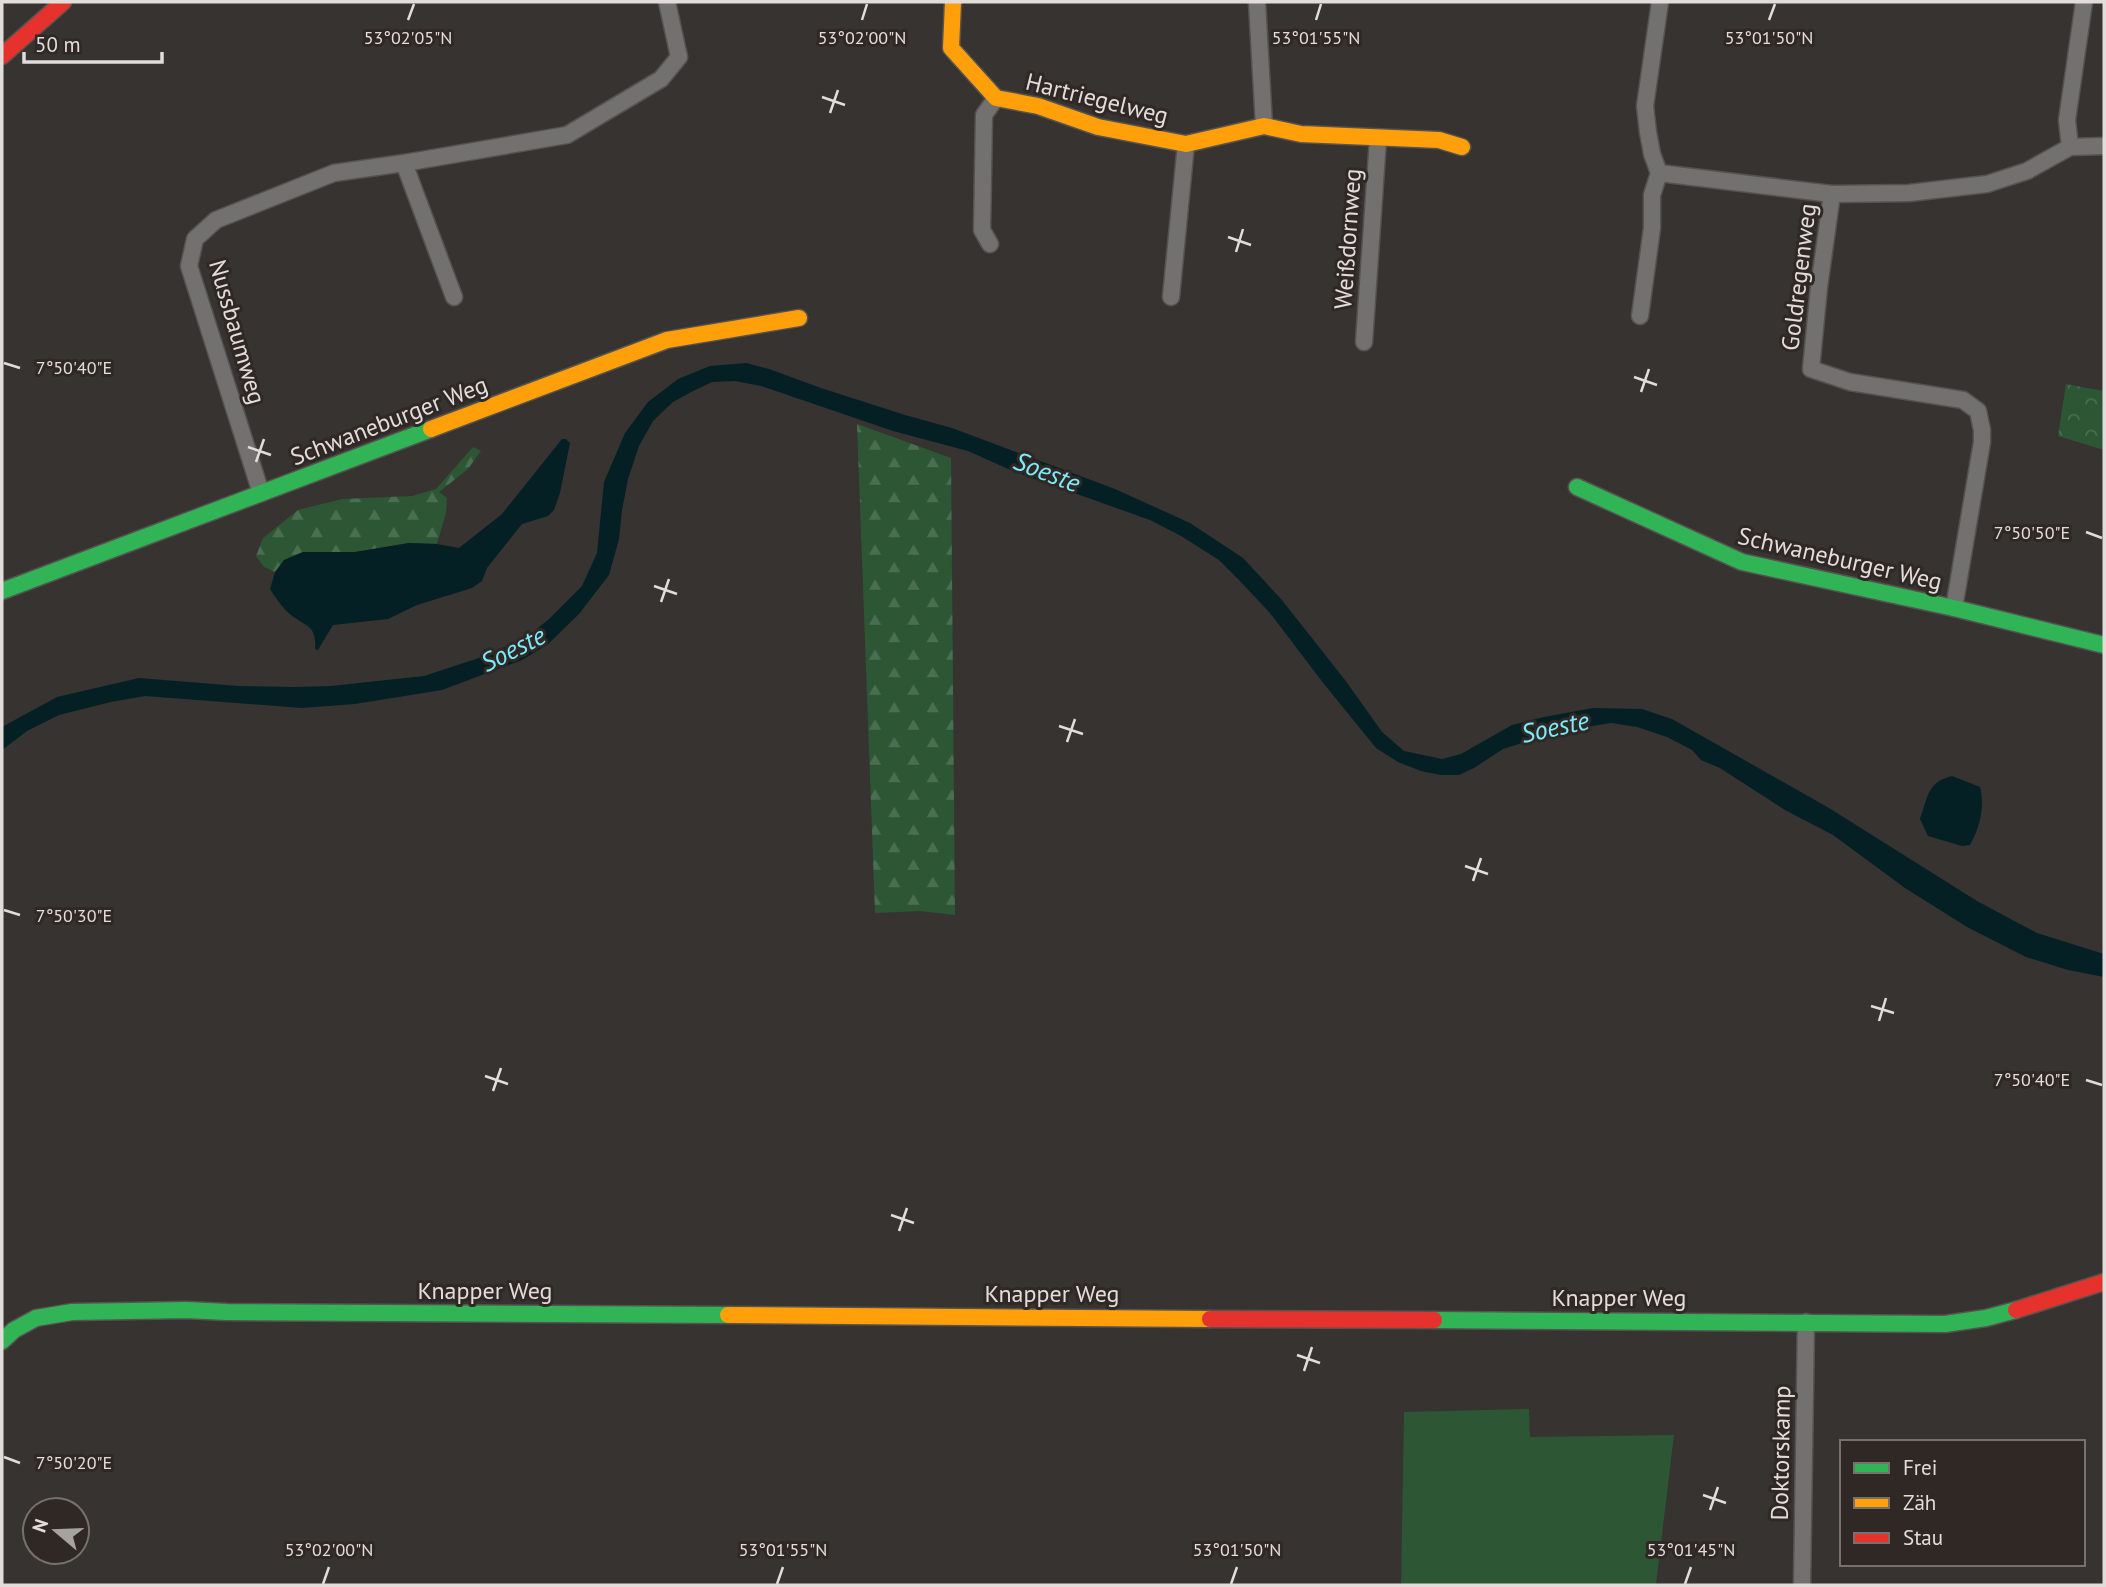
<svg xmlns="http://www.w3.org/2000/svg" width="2106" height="1587" font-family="'PT Sans',sans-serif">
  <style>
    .grass { fill: #2c5634 }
    .forest { fill: url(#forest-firs) }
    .park { fill: url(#park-crowns) }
    .water { fill: #052024 }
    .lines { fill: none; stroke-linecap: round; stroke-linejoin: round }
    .street-casing { stroke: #555250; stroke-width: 19 }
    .fast-casing { stroke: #555250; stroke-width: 19 }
    .slow-casing { stroke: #555250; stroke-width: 19 }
    .jam-casing { stroke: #555250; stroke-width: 19 }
    .street { stroke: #73716f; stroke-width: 16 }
    .fast { stroke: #30b455; stroke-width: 16 }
    .slow { stroke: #ff9f0a; stroke-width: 16 }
    .jam { stroke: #e5322d; stroke-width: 16 }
    .ticks { fill: none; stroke: #e2dddb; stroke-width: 2.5 }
    .labels { text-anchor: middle; stroke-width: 6; stroke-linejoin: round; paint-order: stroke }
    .street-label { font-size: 24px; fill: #e2dddb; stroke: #2f2825 }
    .water-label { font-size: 26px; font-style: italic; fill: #7cebfc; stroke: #2f2825 }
    .ticks-label { font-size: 18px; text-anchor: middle; fill: #e2dddb; stroke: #2f2825; stroke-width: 6; stroke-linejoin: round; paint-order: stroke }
  </style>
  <defs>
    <pattern id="forest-firs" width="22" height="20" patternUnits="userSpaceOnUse" patternTransform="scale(1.75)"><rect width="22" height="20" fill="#2c5634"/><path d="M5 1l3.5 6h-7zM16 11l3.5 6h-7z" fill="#4a6e51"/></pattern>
    <pattern id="park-crowns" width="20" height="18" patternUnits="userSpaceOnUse" patternTransform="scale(1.75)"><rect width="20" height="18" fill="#2c5634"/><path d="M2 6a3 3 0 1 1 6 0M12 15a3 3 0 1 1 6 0" fill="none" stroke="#4a6e51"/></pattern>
  </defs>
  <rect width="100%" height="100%" fill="#363331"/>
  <path class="grass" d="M1529,1409L1530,1437L1674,1435L1656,1585H1401L1404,1412Z"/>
  <path class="forest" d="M857,424L951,458L955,915L921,911L875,913Z
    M473,447L481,451L468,469L439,492L447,498L446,513L437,544L409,543L355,552H303L284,560L275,572L264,567L256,556L263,538L298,510L342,499L412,496L436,489Z"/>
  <path class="park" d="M2066,384L2104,391V450L2058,436Z"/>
  <path class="water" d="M746,363L769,369L821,388L905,415L952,428L1115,489L1190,523L1243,558L1281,599L1345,680L1382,732L1404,751L1442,759L1461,754L1512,725L1544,717L1593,708L1642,709L1672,719L1829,808L1977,901L2037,933L2104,954V977L2068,970L2026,957L1967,927L1905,888L1833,835L1785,810L1720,768L1701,760L1692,750L1667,737L1637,727L1611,723L1561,731L1503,749L1474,768L1459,775H1441L1421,771L1398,762L1376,748L1324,684L1270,613L1239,580L1219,560L1181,536L1150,520L1015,472L968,451L893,431L761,386L735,381L712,382L693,391L673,402L653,421L639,446L628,479L622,510L619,539L609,575L579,614L547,645L522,660L442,690L355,704L302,708L145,696L111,702L59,715L27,731L2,750V727L57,697L139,678L238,686L295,687L331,686L424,676L476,659L526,638L549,619L582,586L597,553L604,482L625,433L648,402L678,379L710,366Z
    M562,439H566L570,443L560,493L554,510L548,516L522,524L487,568L482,581L472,588L417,605L388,619L333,625L318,650L315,649C317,626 307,627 291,615C282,608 276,598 270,589L275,572L284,560L303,552H355L409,543L437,544L459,548L502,514Z
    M1952,776L1980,787C1985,807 1980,827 1970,845L1962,846L1928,836L1920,819C1928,797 1927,782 1952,776Z"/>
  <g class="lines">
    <defs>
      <path id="street" d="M1257,2L1264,126
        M2070,147L2067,120L2084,2
        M1659,173L1832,194L1909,193L1987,184L2027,171L2070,147L2104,146
        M1832,194L1819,287L1811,369L1850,382L1963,400L1978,411L1982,430V442L1954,608
        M990,244L982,230L984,115L996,98
        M454,297L404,163L567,135L661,79L679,57L667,2
        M1171,297L1186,144
        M1640,316L1652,228V195L1659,173L1652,154L1648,132L1645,106L1660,2
        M1364,342L1378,139
        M261,493L189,266L195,239L216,220L334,173L404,163
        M1802,1585L1806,1322"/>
      <path id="fast" d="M1577,487L1742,562L1954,608L2104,645
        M2,591L431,429
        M1434,1320L1945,1324L1986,1318L2016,1310
        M2,1341L14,1330L36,1318L72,1312L186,1310L227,1312L728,1315"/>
      <path id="slow" d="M953,2L951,48L996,98L1038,106L1098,127L1186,144L1264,126L1301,134L1439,140L1462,147
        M431,429L667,340L799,318
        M728,1315L1210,1319"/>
      <path id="jam" d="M2,56L63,2
        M2016,1310L2104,1282
        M1210,1319L1434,1320"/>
    </defs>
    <use href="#street" class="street-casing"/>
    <use href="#fast" class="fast-casing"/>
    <use href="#slow" class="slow-casing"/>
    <use href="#jam" class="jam-casing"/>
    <use href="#street" class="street"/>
    <use href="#fast" class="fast"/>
    <use href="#slow" class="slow"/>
    <use href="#jam" class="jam"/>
  </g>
  <path class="ticks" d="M408,20L414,4M862,20L867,4M1316,20L1321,4M1769,20L1775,4M822,97L845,105M830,113L838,90M1228,237L1251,245M1236,252L1243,229M4,363L20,368M1634,377L1657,385M1641,392L1649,369M248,447L271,455M256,462L264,439M2086,532L2102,538M654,586L677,594M661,602L669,579M1059,726L1083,734M1067,742L1075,719M1465,866L1488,874M1473,881L1481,858M4,910L20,915M1871,1006L1894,1013M1879,1021L1886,998M485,1076L508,1084M2086,1080L2102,1085M493,1091L501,1068M891,1215L914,1223M899,1231L907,1208M1297,1355L1320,1363M1304,1371L1312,1347M4,1457L20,1463M1703,1495L1726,1503M1710,1510L1718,1487M323,1584L329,1567M777,1584L783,1567M1231,1584L1237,1567M1685,1584L1691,1567"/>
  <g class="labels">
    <g class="street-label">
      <text transform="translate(1097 99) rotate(14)" y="8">Hartriegelweg</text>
      <text transform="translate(1348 239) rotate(-86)" y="8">Weißdornweg</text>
      <text transform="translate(1799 277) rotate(-83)" y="8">Goldregenweg</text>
      <text transform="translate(237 332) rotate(74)" y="8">Nussbaumweg</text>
      <text transform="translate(389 421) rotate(-21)" y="8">Schwaneburger Weg</text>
      <text transform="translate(1840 559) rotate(13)" y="8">Schwaneburger Weg</text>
      <text x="485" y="1299">Knapper Weg</text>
      <text x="1052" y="1302">Knapper Weg</text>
      <text x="1619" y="1306">Knapper Weg</text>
      <text transform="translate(1781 1453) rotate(-89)" y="8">Doktorskamp</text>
    </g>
    <g class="water-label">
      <text transform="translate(1047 472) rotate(21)" y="9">Soeste</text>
      <text transform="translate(513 649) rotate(-27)" y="9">Soeste</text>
      <text transform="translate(1555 727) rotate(-12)" y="9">Soeste</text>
    </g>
  </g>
  <g class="ticks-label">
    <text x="408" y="44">53°02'05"N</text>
    <text x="862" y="44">53°02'00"N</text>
    <text x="1316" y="44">53°01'55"N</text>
    <text x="1769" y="44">53°01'50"N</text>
    <text x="74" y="374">7°50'40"E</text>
    <text x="2032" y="539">7°50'50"E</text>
    <text x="74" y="922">7°50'30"E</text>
    <text x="2032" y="1086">7°50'40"E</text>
    <text x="74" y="1469">7°50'20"E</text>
    <text x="329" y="1556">53°02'00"N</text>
    <text x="783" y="1556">53°01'55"N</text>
    <text x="1237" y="1556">53°01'50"N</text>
    <text x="1691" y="1556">53°01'45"N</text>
  </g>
  <rect width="2106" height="1587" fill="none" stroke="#e2dddb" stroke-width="7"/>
  <rect x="1840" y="1440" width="245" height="126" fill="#2f2825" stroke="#77706e" stroke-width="2"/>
  <rect x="1854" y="1463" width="35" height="10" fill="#30b455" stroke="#77706e" stroke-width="2"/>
  <text x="1903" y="1475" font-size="21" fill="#e2dddb">Frei</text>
  <rect x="1854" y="1498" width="35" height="10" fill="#ff9f0a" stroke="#77706e" stroke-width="2"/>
  <text x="1903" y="1510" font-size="21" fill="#e2dddb">Zäh</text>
  <rect x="1854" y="1533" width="35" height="10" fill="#e5322d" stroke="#77706e" stroke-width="2"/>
  <text x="1903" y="1545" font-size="21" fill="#e2dddb">Stau</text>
  <g transform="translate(56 1531) rotate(289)"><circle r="33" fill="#2f2825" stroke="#77706e" stroke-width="2"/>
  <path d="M0-5L12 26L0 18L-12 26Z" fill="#a6a2a0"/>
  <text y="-10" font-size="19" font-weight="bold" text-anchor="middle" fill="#e2dddb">N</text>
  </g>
  <path d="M24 52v10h138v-10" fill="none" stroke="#e2dddb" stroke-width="3.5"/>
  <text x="35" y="52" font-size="21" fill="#e2dddb" stroke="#2f2825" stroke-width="5" paint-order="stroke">50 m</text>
</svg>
